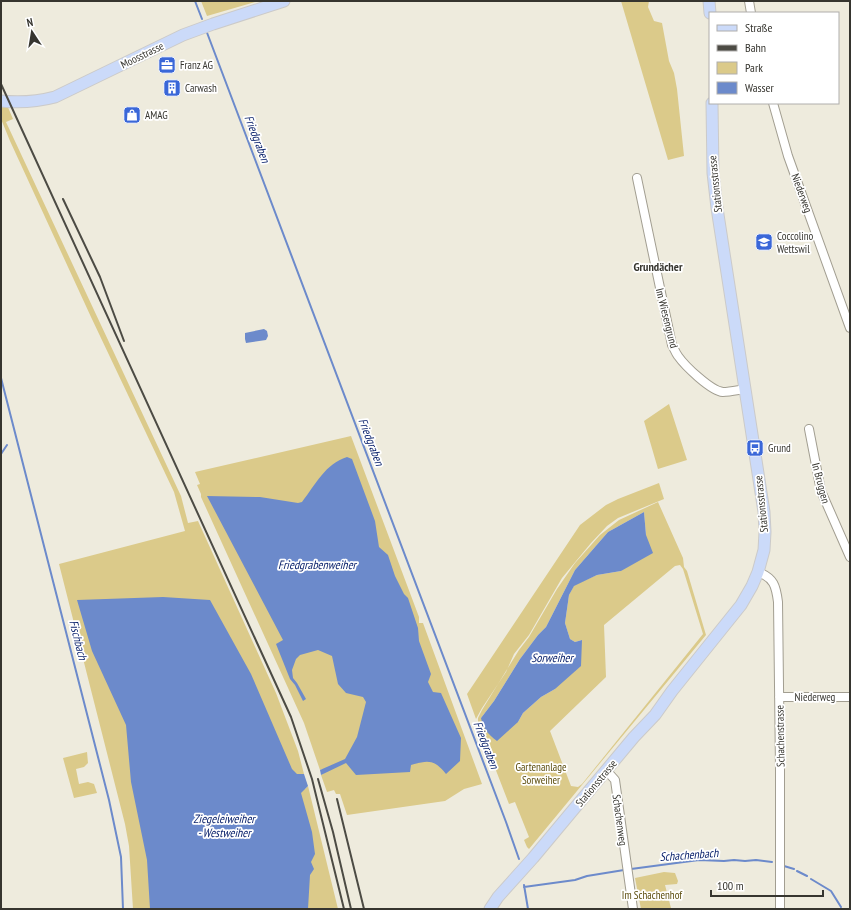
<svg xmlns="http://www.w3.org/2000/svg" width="851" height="910" font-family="'PT Sans Narrow',sans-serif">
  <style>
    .green { fill: #dbca8a; fill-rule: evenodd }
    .water { fill: #6c8acb }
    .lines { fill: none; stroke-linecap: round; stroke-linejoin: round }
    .stream { stroke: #6c8acb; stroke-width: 2 }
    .minor-casing { stroke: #a29e91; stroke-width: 10 }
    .major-casing { stroke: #cbcac9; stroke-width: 13 }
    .minor { stroke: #fff; stroke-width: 8 }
    .major { stroke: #cbdaf9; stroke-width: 11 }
    .rail { stroke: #4c4b44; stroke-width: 2 }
    .labels { text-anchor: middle; stroke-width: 3.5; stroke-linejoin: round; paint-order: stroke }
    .street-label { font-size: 11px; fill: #36352f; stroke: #fff }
    .poi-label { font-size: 11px; fill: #36352f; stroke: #fff; text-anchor: start }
    .park-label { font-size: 11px; fill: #5b4c0c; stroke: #fff }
    .water-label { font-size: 12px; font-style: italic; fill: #071f6a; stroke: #fff }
    .neighbourhood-label { font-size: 12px; font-weight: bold; fill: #36352f; stroke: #fff }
  </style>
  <rect width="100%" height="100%" fill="#eeebdd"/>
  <path class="green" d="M201,1H259L207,16Z
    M621,1H649L648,7L654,21L662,23L669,61L674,73L677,89L684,156L668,160Z
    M1,104L7,105L13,119L6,122L181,496L188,523L198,521L276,693L298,751L304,774H301L305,789L308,786L338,909H133L129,846L125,824L59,564L185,531L174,492L91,317L10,141L1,119Z
    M669,404L687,460L658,469L644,421Z
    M351,436L419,617V623H423L482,784L464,789L445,801L347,815L340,794H336L334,790L327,792L321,775L324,773L323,769L320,770L304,723L201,497V494L197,485L200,484L195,472Z
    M659,483L664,499L618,518L607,526L591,543L562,578L529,635L514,654L506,672L482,708L476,719L467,694L580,525L606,505L618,499Z
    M658,502L683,558L684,567L687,571L706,635L529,849L527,847L524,840L529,837L515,802L509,804L478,724V718L482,710L519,650L529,637L557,589L575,563L600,535L619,520ZM644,512L646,535L621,571L597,575L574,585L569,595L565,623L570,639L575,642L582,640L555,689L541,697L523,713L518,722L481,718L494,701L520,659L538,635L546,627L575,570L608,532ZM680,565L683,569L703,634L582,784L578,787L571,786L550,731L606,677L604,625L675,566Z
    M87,752L88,763L84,767L76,769L79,784L88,782L94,784L97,793L74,798L63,758Z
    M664,872L675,873L678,881L677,884L665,885L671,908L641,909L635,878Z"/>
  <path class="water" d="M264,329L267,331L268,336L266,340L246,343L245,339V333Z
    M347,457L352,459L375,521L379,547L388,555L395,576L404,594L408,598L418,628L419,641L431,674L428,682L433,692L441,693L461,738L460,761L446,774C434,759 428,760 411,765L410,772L356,775L346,763L321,775L320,770L345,759L357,737L366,702L363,697L346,693L338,684L332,656L318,650L300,655L296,659L292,670L293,678L297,683L306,699L303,701L295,685L290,679L276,644L283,640L207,496L260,497L298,503L302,502C316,484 325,464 347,457Z
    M644,512L646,535L653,553L621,571L597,575L574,586L569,595L565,623L570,639L575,642L582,640L581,666L555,689L541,697L523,713L518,722L497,741C488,734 483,729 481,718L494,701L520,659L538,635L546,627L575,570L608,532Z
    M163,597L210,600L251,674L292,769L297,774H304L308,786L301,793L312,832L315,854L311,862L314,869L310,875L308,909H150L147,860L131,782L126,725L92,651L77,600Z"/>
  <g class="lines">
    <path class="stream" d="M195,1L202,19
      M206,30L506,822L519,859
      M1,378L109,800L121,857L123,909
      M1,454L7,445
      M784,866L794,869
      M631,869L699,860L724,861L734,860L745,861L756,860L772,862
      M797,871L807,876
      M811,879L831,891L841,907
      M524,885L528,909
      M524,887L575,880L587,876L624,870"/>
    <defs>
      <path id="minor" d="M749,1L751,13
        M773,103L788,156L850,328
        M637,178L672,345C674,348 675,352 678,356C685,366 711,391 723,392C730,392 738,390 745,389
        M809,429L821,491L850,557
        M758,572C774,578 776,586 778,602L780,769V909
        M779,697H850
        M606,770L615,780L633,909"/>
      <path id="major" d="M709,1L710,13
        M1,101C20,103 36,102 55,97L183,35L213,24L284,1
        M490,909L498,897L533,858L634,737L655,715L672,691L741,605L752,586L758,572L764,550L765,532L764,512L717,208L713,173L712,103"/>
    </defs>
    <use href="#minor" class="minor-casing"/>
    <use href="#major" class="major-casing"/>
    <use href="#minor" class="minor"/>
    <use href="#major" class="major"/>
    <path class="rail" d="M1,84L291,717L312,779L344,909
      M63,199L100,277L124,341
      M318,779L333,832L351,909
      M337,799L364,909"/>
  </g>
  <defs>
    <symbol id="office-square" viewBox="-11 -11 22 22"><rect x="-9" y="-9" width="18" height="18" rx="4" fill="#3a67d8" stroke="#fff"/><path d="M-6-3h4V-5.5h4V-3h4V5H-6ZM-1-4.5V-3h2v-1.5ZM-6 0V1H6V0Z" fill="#fff"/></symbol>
    <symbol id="building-square" viewBox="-11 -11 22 22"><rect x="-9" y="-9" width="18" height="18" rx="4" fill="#3a67d8" stroke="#fff"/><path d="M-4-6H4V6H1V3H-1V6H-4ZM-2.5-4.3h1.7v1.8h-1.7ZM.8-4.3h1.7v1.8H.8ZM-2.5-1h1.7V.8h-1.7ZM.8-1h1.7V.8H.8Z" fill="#fff"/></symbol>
    <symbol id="shop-square" viewBox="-11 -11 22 22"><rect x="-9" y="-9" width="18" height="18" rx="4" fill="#3a67d8" stroke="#fff"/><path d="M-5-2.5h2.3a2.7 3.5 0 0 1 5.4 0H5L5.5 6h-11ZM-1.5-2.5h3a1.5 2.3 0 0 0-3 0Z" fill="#fff"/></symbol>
    <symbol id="school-square" viewBox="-11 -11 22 22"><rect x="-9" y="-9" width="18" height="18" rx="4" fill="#3a67d8" stroke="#fff"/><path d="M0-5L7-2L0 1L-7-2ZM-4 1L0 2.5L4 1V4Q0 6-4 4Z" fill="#fff"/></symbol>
    <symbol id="bus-square" viewBox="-11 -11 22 22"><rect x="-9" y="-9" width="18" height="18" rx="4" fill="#3a67d8" stroke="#fff"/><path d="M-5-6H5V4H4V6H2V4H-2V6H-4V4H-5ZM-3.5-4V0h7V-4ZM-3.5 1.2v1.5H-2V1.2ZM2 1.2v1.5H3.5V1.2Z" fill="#fff"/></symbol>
  </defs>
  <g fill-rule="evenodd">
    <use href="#office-square" x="157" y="55" width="20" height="20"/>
    <use href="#building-square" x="162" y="78" width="20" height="20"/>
    <use href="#shop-square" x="122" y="105" width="20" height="20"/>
    <use href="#school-square" x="754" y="232" width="20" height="20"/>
    <use href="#bus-square" x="745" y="438" width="20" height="20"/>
  </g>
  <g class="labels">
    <g class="street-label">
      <text transform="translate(142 55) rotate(-26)" y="4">Moosstrasse</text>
      <text transform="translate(715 184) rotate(-96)" y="4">Stationsstrasse</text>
      <text transform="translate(802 193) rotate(70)" y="4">Niederweg</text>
      <text transform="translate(667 318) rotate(76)" y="4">Im Wiesengrund</text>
      <text transform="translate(821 483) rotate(75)" y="4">In Bruggen</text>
      <text transform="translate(761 504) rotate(-96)" y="4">Stationsstrasse</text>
      <text x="815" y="701">Niederweg</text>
      <text transform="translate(780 736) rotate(-91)" y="4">Schachenstrasse</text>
      <text transform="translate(596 783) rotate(-50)" y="4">Stationsstrasse</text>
      <text transform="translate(620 820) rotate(82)" y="4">Schachenweg</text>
    </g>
    <g class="poi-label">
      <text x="180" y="69">Franz AG</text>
      <text x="185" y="92">Carwash</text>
      <text x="145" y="119">AMAG</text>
      <text x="777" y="240">Coccolino<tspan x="777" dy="13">Wettswil</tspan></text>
      <text x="768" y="452">Grund</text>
    </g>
    <g class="park-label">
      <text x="541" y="771">Gartenanlage<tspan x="541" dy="13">Sorweiher</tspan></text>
      <text x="652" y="899">Im Schachenhof</text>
    </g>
    <g class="water-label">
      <text transform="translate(257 139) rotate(69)" y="4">Friedgraben</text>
      <text transform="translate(371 442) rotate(69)" y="4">Friedgraben</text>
      <text x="317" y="569">Friedgrabenweiher</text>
      <text transform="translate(78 640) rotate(76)" y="4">Fischbach</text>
      <text x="552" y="662">Sorweiher</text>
      <text transform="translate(486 745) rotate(69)" y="4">Friedgraben</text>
      <text x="224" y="823">Ziegeleiweiher<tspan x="224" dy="14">- Westweiher</tspan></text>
      <text transform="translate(689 855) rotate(-4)" y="4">Schachenbach</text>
    </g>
    <g class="neighbourhood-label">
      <text x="658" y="271">Grundächer</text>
    </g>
  </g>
  <rect width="851" height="910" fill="none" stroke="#36352f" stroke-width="4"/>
  <rect x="709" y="12" width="130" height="92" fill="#ffffff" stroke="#afaeac"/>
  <rect x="717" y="25" width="20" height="6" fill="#cbdaf9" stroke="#afaeac"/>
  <text x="745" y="32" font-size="12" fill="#36352f">Straße</text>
  <rect x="717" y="45" width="20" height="6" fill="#4c4b44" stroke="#afaeac"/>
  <text x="745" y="52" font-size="12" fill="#36352f">Bahn</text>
  <rect x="717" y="62" width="20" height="12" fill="#dbca8a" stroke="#afaeac"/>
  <text x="745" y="72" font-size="12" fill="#36352f">Park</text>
  <rect x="717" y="82" width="20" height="12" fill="#6c8acb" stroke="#afaeac"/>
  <text x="745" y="92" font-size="12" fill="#36352f">Wasser</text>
  <g transform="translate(32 32) rotate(348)" stroke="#ffffff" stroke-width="3" paint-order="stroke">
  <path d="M0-3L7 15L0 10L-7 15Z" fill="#36352f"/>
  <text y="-6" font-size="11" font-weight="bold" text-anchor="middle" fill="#36352f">N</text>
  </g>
  <path d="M711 890v6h112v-6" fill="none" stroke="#36352f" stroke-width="2"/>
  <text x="717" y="890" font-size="12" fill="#36352f" stroke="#ffffff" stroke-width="3" paint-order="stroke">100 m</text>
</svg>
